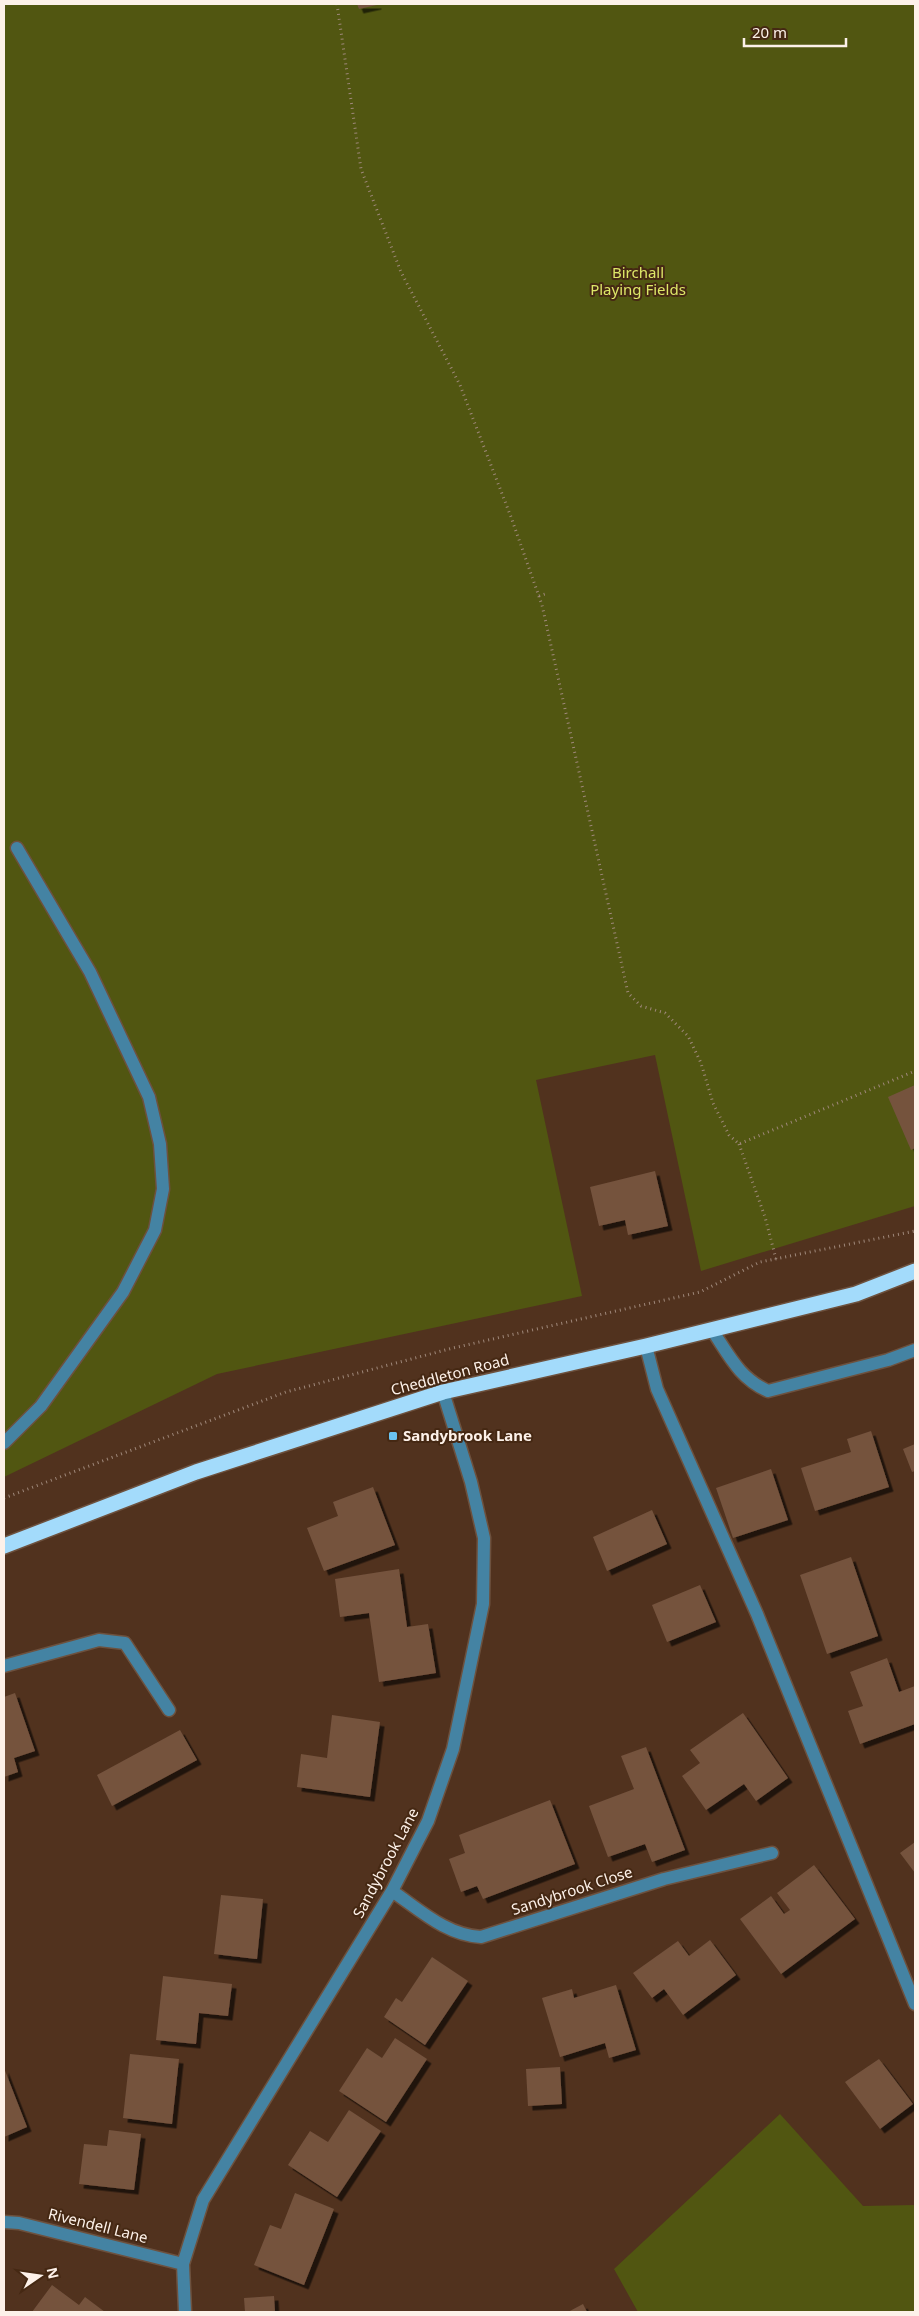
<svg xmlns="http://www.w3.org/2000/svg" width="919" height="2316" font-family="'Noto Sans',sans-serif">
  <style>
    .green { fill: #515611 }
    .building { fill: #74533e; filter: url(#shadow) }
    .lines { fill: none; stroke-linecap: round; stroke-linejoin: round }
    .minor-casing { stroke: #6d513e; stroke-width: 15 }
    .highway-casing { stroke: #6d513e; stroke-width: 18 }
    .path { stroke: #9f887a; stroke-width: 3; stroke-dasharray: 1 4; stroke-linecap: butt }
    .minor { stroke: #4483a3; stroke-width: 12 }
    .highway { stroke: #a3dbfb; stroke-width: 15 }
    .poi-dot { fill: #6ac3f1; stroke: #452813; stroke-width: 2 }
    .labels { text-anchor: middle; stroke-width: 4; stroke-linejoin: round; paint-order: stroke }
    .park-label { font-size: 15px; fill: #dde768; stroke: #452813 }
    .street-label { font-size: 15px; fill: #fdf1e9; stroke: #452813 }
    .poi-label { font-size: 15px; font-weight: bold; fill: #fdf1e9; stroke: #452813; text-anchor: start }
  </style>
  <defs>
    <filter id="shadow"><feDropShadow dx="4.5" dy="4.5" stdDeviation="0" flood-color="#0009"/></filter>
  </defs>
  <rect width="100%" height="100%" fill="#51321e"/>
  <path class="green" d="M4,4H915V1206L701,1271L655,1055L536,1080L582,1296L217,1374L4,1477Z
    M780,2114L863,2206L915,2205V2312H638L614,2269Z"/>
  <path class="building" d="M357,4H377V5L359,9Z
    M915,1085V1148L911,1150L888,1097Z
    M655,1171L668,1226L628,1235L625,1220L599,1226L590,1187Z
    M871,1431L889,1487L815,1511L801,1468L851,1452L847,1439Z
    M915,1444V1471L912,1472L903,1449Z
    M771,1469L788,1520L733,1538L716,1488Z
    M373,1487L395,1545L324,1571L307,1528L338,1516L333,1502Z
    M652,1510L667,1544L607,1571L593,1537Z
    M851,1557L878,1636L827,1654L800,1575Z
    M399,1569L407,1627L428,1624L436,1673L379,1682L369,1613L340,1617L335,1579Z
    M700,1585L716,1622L667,1642L652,1605Z
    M887,1658L899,1692L915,1686V1724L860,1744L848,1711L863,1706L850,1672Z
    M15,1693L35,1751L14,1758L18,1772L4,1777V1697Z
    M743,1713L788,1778L756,1801L744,1784L706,1810L682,1776L700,1763L690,1750Z
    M332,1715L380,1722L370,1797L297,1787L301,1754L327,1758Z
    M180,1730L197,1760L112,1806L97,1775Z
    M646,1747L685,1850L652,1862L645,1844L608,1857L589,1806L634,1789L621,1756Z
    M550,1800L575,1864L483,1899L477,1886L461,1892L449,1859L465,1853L459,1835Z
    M915,1842V1873L900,1853Z
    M814,1865L855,1919L781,1974L740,1919L771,1896L784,1914L790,1910L777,1893Z
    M221,1895L263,1899L257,1959L214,1954Z
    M710,1940L736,1975L683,2015L664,1989L652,1998L633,1973L678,1941L689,1956Z
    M432,1957L468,1981L425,2045L384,2017L396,1998L402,2002Z
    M163,1976L232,1984L228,2016L199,2013L196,2044L156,2040Z
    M616,1985L636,2050L609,2058L605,2043L560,2057L542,1998L572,1989L574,1998Z
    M395,2038L427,2059L386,2122L339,2091L367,2048L382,2058Z
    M130,2054L179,2059L172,2124L123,2118Z
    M879,2059L913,2104L880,2129L845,2082Z
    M560,2067L562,2104L528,2106L526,2069Z
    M4,2068L27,2127L4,2137Z
    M349,2110L381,2131L337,2197L288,2165L310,2131L328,2142Z
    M109,2130L141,2134L134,2190L79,2184L84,2144L107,2146Z
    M295,2193L334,2209L304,2285L254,2265L270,2225L281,2229Z
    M52,2285L79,2305L85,2297L105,2312H32Z
    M274,2296L275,2312H245L244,2298Z
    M583,2304L587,2312H568Z"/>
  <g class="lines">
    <defs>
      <path id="minor" d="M712,1330C729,1355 739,1378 768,1391L888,1360L915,1350
        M646,1346L657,1389L757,1614L915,2004
        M4,1443L41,1406L123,1292L155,1230L163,1189L160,1144L149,1097L90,972L17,848
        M4,1666L99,1640L125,1643L169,1710
        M392,1891C420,1910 446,1935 481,1937L664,1879L772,1853
        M4,2222L19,2223L183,2264
        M185,2312L183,2264L203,2200L392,1891L428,1821L453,1749L483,1604L484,1538L471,1482L443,1392"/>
      <path id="highway" d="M4,1546L196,1472L443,1392L646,1346L856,1294L915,1271"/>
    </defs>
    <use href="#minor" class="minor-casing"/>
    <use href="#highway" class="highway-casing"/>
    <path class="path" d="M337,4L361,169L401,272L460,385L511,517L542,605L628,993L641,1006L665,1013L688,1036L701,1063L713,1103L729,1135L739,1144L915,1071
      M539,596L545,594
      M739,1144L765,1217L776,1259
      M4,1498L286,1392L453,1348L700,1292L760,1262L915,1231"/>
    <use href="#minor" class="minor"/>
    <use href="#highway" class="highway"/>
  </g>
  <rect class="poi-dot" x="388" y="1431" width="10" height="10" rx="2.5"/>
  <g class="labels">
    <g class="park-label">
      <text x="638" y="278">Birchall<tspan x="638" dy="17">Playing Fields</tspan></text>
    </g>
    <g class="street-label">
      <text transform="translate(450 1375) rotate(-15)" y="5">Cheddleton Road</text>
      <text transform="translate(386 1863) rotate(-62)" y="5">Sandybrook Lane</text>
      <text transform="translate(572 1891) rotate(-18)" y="5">Sandybrook Close</text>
      <text transform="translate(98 2226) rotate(14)" y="5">Rivendell Lane</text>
    </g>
    <g class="poi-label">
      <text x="403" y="1441">Sandybrook Lane</text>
    </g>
  </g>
  <rect width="919" height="2316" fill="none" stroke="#fdf1e9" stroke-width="10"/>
  <g transform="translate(40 2276) rotate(77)" stroke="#452813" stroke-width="4" paint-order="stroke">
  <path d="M0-4L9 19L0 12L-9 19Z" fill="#fdf1e9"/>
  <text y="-8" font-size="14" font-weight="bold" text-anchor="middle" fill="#fdf1e9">N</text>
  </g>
  <path d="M744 38v8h102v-8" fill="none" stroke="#fdf1e9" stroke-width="2.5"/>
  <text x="752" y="38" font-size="15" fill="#fdf1e9" stroke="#452813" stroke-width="4" paint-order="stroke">20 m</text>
</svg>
